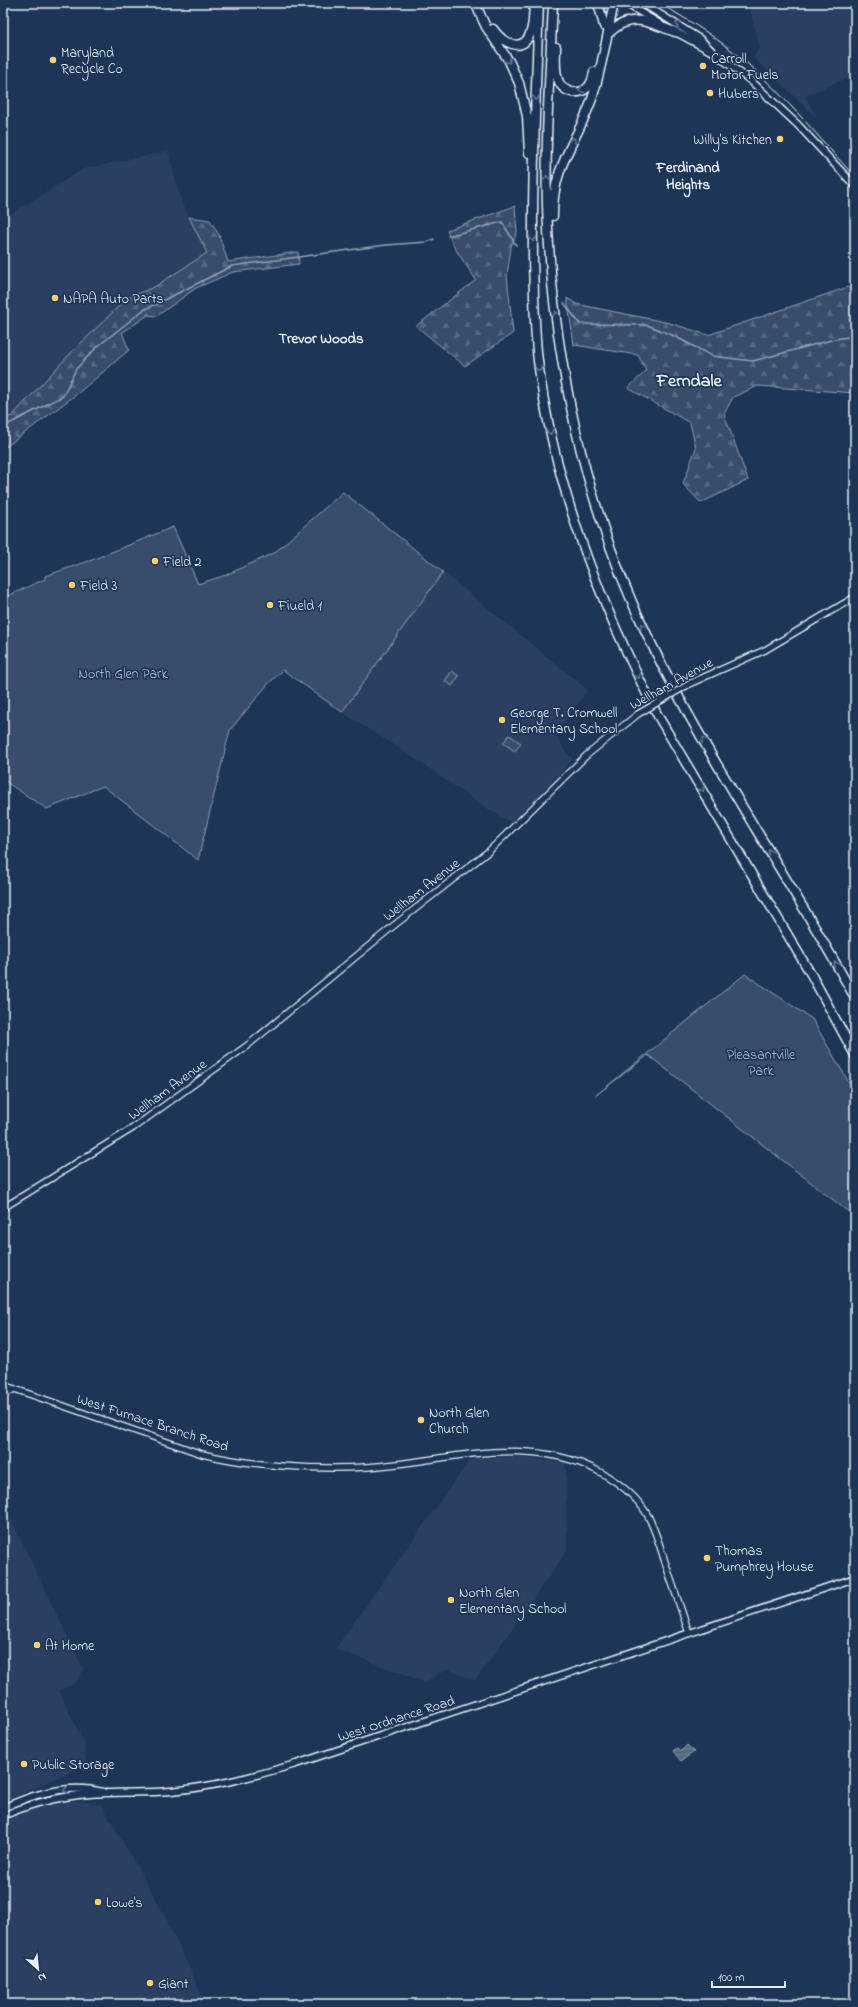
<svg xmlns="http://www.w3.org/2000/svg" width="858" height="2007" font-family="'Indie Flower',sans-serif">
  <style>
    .built { fill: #2a4162 }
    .forest { fill: url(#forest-firs); stroke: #909fb2 }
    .park { fill: #374d6c; stroke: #909fb2 }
    .water { fill: url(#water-rules); stroke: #95a4b5 }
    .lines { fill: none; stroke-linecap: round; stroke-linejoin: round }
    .stream { stroke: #95a4b5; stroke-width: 1.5 }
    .tertiary-casing { stroke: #e8f1f8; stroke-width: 8 }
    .secondary-casing { stroke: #e8f1f8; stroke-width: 9 }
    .motorway-casing { stroke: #e8f1f8; stroke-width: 11 }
    .tertiary { stroke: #1d3557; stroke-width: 5.5 }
    .secondary { stroke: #1d3557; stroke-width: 6 }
    .motorway { stroke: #1d3557; stroke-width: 8 }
    .tram { stroke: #e8f1f8; stroke-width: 1 }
    .tertiary-bridge-casing { stroke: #e8f1f8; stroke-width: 8; stroke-linecap: butt }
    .tertiary-bridge { stroke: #1d3557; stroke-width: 5.5 }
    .oneway { stroke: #64778f }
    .poi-dot { fill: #ffd166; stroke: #1d3557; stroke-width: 1.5 }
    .labels { text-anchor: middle; stroke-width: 3.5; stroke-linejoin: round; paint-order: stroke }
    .poi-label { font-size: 14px; fill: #e8f1f8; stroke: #1d3557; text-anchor: start }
    .park-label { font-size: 14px; fill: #b3c0ce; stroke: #1d3557 }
    .street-label { font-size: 14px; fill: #e8f1f8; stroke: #1d3557 }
    .neighbourhood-label { font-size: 15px; font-weight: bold; fill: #e8f1f8; stroke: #1d3557 }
    .district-label { font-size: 18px; font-weight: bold; fill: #e8f1f8; stroke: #1d3557 }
  </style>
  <defs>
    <pattern id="forest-firs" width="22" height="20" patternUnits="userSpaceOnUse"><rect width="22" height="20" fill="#374d6c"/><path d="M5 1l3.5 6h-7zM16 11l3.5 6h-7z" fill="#546782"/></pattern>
    <pattern id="water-rules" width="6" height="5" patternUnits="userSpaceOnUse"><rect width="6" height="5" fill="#5d7089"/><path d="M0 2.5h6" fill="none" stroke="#505a66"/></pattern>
  </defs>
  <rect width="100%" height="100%" fill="#1d3557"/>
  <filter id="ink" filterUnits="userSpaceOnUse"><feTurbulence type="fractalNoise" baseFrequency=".025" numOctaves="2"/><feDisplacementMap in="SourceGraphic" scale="8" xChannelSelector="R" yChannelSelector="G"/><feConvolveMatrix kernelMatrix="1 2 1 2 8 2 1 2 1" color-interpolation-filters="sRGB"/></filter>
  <g filter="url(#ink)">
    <path class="built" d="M748,3H855V75L805,96L818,119L753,57L760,48Z
      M168,151L182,204L208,253L154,287L127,298L68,356L12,416L3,419V219L83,169Z
      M443,572L588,690L556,733L564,750L573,759L512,823L483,806L411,756L342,712Z
      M526,1457L566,1463L567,1551L475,1681L448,1669L425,1682L335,1649L471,1458Z
      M11,1520L84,1670L75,1683L59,1691L85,1745L86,1765L3,1802V1523Z
      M62,1802H88L102,1805L164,1914L206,2004H3V1823L23,1812Z"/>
    <path class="forest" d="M515,206L517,232L511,247L507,276L513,333L465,366L416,326L476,280L454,247L447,230Z
      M189,217L210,220L219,235L228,262L298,252L299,264L233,272L196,288L157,316L148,315L122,333L129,350L77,394L3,449V419L12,416L68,356L127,298L154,287L207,253Z
      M848,287L855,298V393L758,386L733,397L724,414L748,480L701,503L683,484L696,448L690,423L628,388L646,371L638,355L574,345L567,298L576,304L670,323L708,335Z"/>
    <path class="park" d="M343,492L443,572L342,712L283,670L268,684L230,730L198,860L103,786L47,809L3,780V598L45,579V576L92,560L173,527L198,584L226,575L274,553Z
      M452,671L459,676L452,686L445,681Z
      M509,735L521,743L515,751L503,743Z
      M745,974L812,1019L855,1093V1217L648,1055L595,1096Z"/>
    <path class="water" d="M687,1745L694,1752L681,1761L673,1751L677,1748L681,1751Z"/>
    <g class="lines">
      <path class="stream" d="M448,236L502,222L516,245
        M564,303L580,324L647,325L672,335L712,356L753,361L835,339L855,336
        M3,427L63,396L76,369L97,347L142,311L232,266L386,245L427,242L434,239"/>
      <defs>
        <path id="tertiary" d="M691,683L765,650L855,597
          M3,1208L133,1128L248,1045L392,927L489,851L587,755L638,714
          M3,1385L202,1454C252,1466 315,1470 367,1467C446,1462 525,1432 600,1472C618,1482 636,1496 647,1514C655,1529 660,1546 665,1562C673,1586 681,1609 689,1633
          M3,1395L14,1389"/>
        <path id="secondary" d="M625,3L660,24
          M642,3L700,39L714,53L751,81L798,125L855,186
          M672,30L709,50
          M3,1808C33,1794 70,1783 103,1792
          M3,1816C35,1801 71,1794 107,1793C128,1792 149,1793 171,1791C214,1787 254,1776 296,1764L855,1578"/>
        <path id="motorway" d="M475,3L486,27L509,61L519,83L527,116L529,153
          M539,3C536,88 532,173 533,258C534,292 534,327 538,361C554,487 600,604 658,716L812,976L855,1055
          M553,3C550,71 545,139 547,206C552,355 584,507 650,641C710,764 790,878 855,998
          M598,3L604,26
          M493,29C503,43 524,55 531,31C534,22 533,12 534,3
          M608,34C631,11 648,22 675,32
          M556,47C556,58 554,71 559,82C564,93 579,96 588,87C592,83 593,77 594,72
          M553,216C552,166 577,142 592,99C602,68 607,35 614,3"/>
      </defs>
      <use href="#tertiary" class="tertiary-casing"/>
      <use href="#secondary" class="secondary-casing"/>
      <use href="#motorway" class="motorway-casing"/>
      <use href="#tertiary" class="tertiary"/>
      <use href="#secondary" class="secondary"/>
      <use href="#motorway" class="motorway"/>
      <path class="tram" d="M659,3C690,21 721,40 748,64C787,98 820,139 855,177"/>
      <defs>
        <path id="tertiary-bridge" d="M638,714L691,683"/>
      </defs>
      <use href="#tertiary-bridge" class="tertiary-bridge-casing"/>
      <use href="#tertiary-bridge" class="tertiary-bridge"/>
    </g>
    <defs><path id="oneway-chevron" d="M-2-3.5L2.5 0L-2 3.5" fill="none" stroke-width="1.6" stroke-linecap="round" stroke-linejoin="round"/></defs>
    <g class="oneway">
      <use href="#oneway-chevron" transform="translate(678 24) rotate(-148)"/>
      <use href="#oneway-chevron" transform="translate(508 61) rotate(58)"/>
      <use href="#oneway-chevron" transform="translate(581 90) rotate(159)"/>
      <use href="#oneway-chevron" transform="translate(536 98) rotate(92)"/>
      <use href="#oneway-chevron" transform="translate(573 140) rotate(-63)"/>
      <use href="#oneway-chevron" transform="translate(547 178) rotate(-90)"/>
      <use href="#oneway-chevron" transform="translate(533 239) rotate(89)"/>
      <use href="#oneway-chevron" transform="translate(556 314) rotate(-98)"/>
      <use href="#oneway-chevron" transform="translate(539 369) rotate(82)"/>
      <use href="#oneway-chevron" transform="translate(550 432) rotate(77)"/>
      <use href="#oneway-chevron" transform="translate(586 557) rotate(70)"/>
      <use href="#oneway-chevron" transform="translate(643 626) rotate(-114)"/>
      <use href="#oneway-chevron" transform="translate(638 676) rotate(64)"/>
      <use href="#oneway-chevron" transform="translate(704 740) rotate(-121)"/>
      <use href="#oneway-chevron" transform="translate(702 789) rotate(59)"/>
      <use href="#oneway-chevron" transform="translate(770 852) rotate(-121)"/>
      <use href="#oneway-chevron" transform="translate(836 964) rotate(-120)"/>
      <use href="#oneway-chevron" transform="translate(66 1790) rotate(174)"/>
    </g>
  </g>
  <g class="poi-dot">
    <circle cx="53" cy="60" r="4"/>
    <circle cx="703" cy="66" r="4"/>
    <circle cx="710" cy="93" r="4"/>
    <circle cx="780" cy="139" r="4"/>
    <circle cx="55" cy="298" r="4"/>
    <circle cx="155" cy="561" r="4"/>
    <circle cx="72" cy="585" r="4"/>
    <circle cx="270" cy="605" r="4"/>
    <circle cx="502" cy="720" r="4"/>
    <circle cx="421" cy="1420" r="4"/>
    <circle cx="707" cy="1558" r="4"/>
    <circle cx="451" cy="1600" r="4"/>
    <circle cx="37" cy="1645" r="4"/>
    <circle cx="24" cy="1764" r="4"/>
    <circle cx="98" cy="1902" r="4"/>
    <circle cx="150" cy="1983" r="4"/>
  </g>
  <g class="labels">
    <g class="poi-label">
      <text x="61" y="57">Maryland<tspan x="61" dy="16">Recycle Co</tspan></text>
      <text x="711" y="63">Carroll<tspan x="711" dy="16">Motor Fuels</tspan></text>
      <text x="718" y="98">Hubers</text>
      <text x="772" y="144" text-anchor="end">Willy's Kitchen</text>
      <text x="63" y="303">NAPA Auto Parts</text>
      <text x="163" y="566">Field 2</text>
      <text x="80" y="590">Field 3</text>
      <text x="278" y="610">Fiueld 1</text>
      <text x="510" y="717">George T. Cromwell<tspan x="510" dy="16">Elementary School</tspan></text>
      <text x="429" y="1417">North Glen<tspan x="429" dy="16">Church</tspan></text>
      <text x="715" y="1555">Thomas<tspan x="715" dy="16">Pumphrey House</tspan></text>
      <text x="459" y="1597">North Glen<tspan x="459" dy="16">Elementary School</tspan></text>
      <text x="45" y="1650">At Home</text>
      <text x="32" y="1769">Public Storage</text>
      <text x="106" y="1907">Lowe's</text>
      <text x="158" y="1988">Giant</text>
    </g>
    <g class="park-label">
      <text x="123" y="678">North Glen Park</text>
      <text x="761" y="1059">Pleasantville<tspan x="761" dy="16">Park</tspan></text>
    </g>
    <g class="street-label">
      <text transform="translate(671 683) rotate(-29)" y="5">Wellham Avenue</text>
      <text transform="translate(421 889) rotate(-38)" y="5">Wellham Avenue</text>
      <text transform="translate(167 1089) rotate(-36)" y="5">Wellham Avenue</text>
      <text transform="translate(153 1422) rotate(18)" y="5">West Furnace Branch Road</text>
      <text transform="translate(396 1718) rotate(-18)" y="5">West Ordnance Road</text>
    </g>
    <g class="neighbourhood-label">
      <text x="688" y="172">Ferdinand<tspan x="688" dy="17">Heights</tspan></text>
      <text x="321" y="343">Trevor Woods</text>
    </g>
    <g class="district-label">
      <text x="689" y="386">Ferndale</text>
    </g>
  </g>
  <rect width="858" height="2007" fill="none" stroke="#1d3557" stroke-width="16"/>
  <rect x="8" y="8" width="842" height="1991" fill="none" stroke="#e8f1f8" stroke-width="1.5" filter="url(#ink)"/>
  <g transform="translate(38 1969) rotate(153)" stroke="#1d3557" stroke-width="3" paint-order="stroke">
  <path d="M0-3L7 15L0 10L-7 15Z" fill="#e8f1f8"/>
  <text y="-6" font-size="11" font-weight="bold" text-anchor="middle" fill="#e8f1f8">N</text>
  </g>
  <path d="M712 1981v6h73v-6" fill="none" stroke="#e8f1f8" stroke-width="2"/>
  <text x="718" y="1981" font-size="12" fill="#e8f1f8" stroke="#1d3557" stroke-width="3" paint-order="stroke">100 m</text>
</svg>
